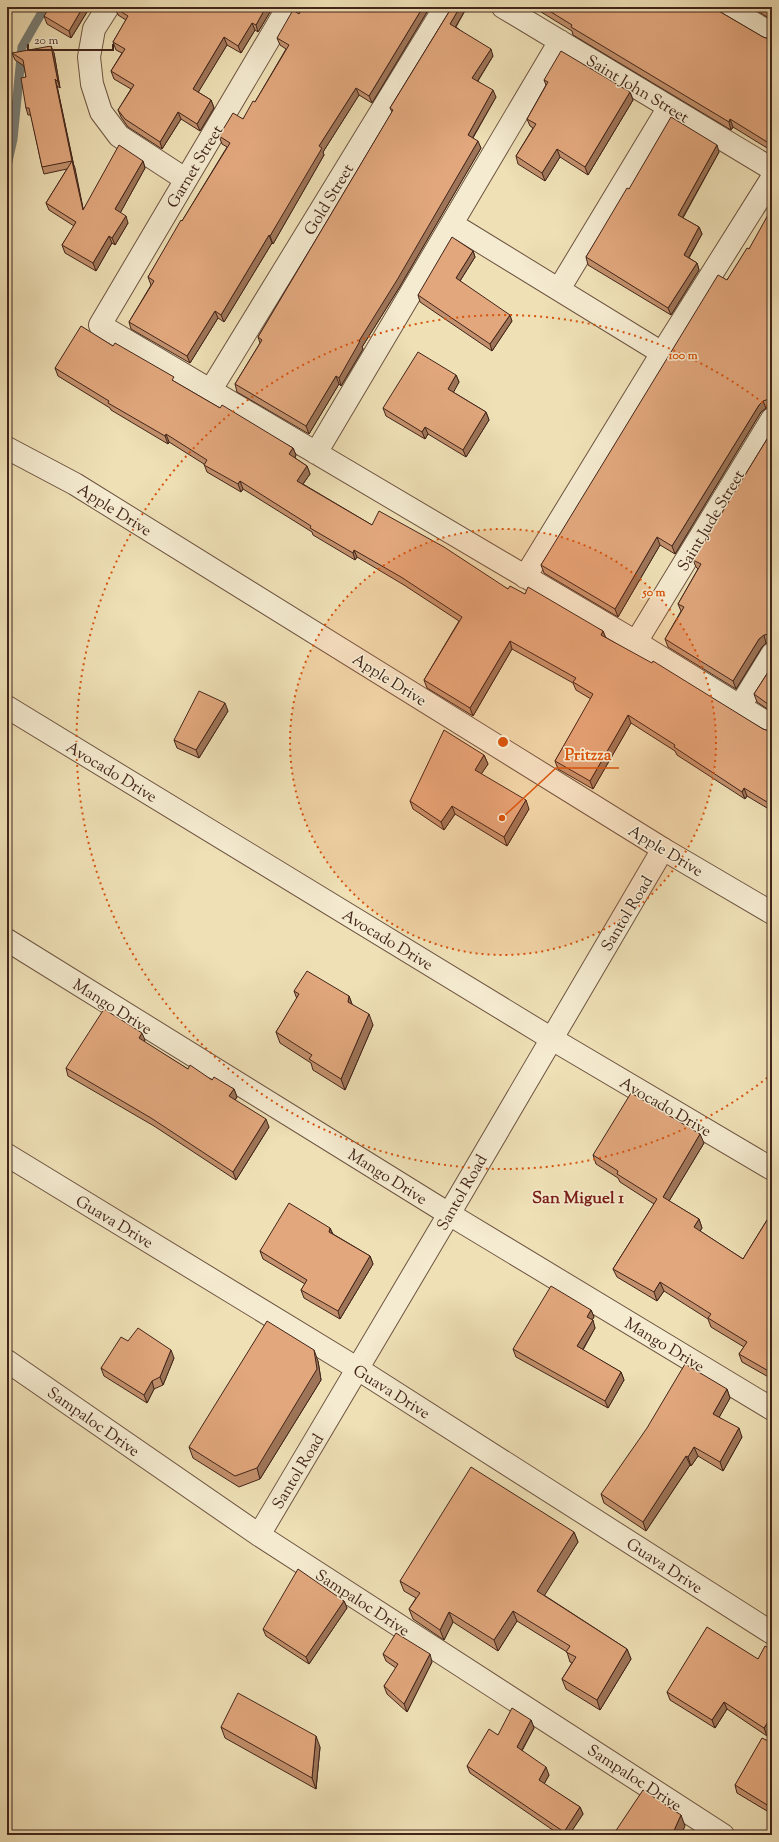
<svg xmlns="http://www.w3.org/2000/svg" width="779" height="1842" font-family="'Sorts Mill Goudy',serif">
  <style>
    .lines { fill: none; stroke-linecap: round; stroke-linejoin: round }
    .stream { stroke: #797f78; stroke-width: 9 }
    .minor-casing { stroke: #6d5441; stroke-width: 24 }
    .tertiary-casing { stroke: #6d5441; stroke-width: 24 }
    .minor { stroke: #f5ebd0; stroke-width: 22 }
    .tertiary { stroke: #f5ebd0; stroke-width: 22 }
    .wall { fill: #c2906c; stroke: #42251a }
    .shaded-wall { fill: #9e7558; stroke: #42251a }
    .building { fill: #e2a77d; stroke: #42251a }
    .ring { fill: none; stroke: #d7540d; stroke-width: 2; stroke-dasharray: 2 4 }
    .labels { text-anchor: middle; stroke-width: 3; stroke-linejoin: round; paint-order: stroke }
    .street-label { font-size: 16px; fill: #42251a; stroke: #f5ebd0 }
    .neighbourhood-label { font-size: 17px; font-weight: bold; fill: #7a1f14; stroke: #f5ebd0 }
    .centre { fill: #d7540d; stroke: #f5ebd0; stroke-width: 2 }
    .ring-label { font-size: 12px; text-anchor: middle; font-weight: bold; fill: #d7540d; stroke: #f5ebd0; stroke-width: 3; stroke-linejoin: round; paint-order: stroke }
    .leader { fill: none; stroke: #d7540d; stroke-width: 1.5 }
    .callout-dot { fill: #d7540d; stroke: #f5ebd0; stroke-width: 1.5 }
    .callout-label { font-size: 17px; text-anchor: middle; font-weight: bold; fill: #d7540d; stroke: #f5ebd0; stroke-width: 3; stroke-linejoin: round; paint-order: stroke }
  </style>
  <rect width="100%" height="100%" fill="#efe0b6"/>
  <filter id="stains"><feTurbulence type="fractalNoise" baseFrequency=".005" numOctaves="4"/><feColorMatrix values="0 0 0 0 .2 0 0 0 0 .09 0 0 0 0 .02 0 0 0 .5 -.17"/></filter>
  <radialGradient id="worn" r=".72"><stop offset=".6" stop-color="#630" stop-opacity="0"/><stop offset="1" stop-color="#630" stop-opacity=".3"/></radialGradient>
  <g class="lines">
    <path class="stream" d="M7,166L13,139L22,47L45,7"/>
    <defs>
      <path id="minor" d="M108,7L94,29L89,57L92,84L101,112L119,136L185,179
        M288,7L100,325L636,642L772,726
        M503,7L772,169
        M726,7L772,34
        M452,224L662,353
        M559,289L669,107
        M210,391L445,7
        M316,453L560,41
        M525,577L662,353L772,178
        M636,642L772,419
        M740,706L772,654
        M7,707L552,1039L772,1169
        M663,849L772,913
        M7,940L449,1214L259,1535
        M7,1155L358,1369L772,1633
        M7,1361L259,1535L723,1835"/>
      <path id="tertiary" d="M7,448L75,484L663,849L449,1214L772,1409"/>
    </defs>
    <use href="#minor" class="minor-casing"/>
    <use href="#tertiary" class="tertiary-casing"/>
    <use href="#minor" class="minor"/>
    <use href="#tertiary" class="tertiary"/>
  </g>
  <path class="wall" d="M90,7L71,38L47,24L44,16Z
    M273,7L258,32L255,30L241,53L227,45L198,92L211,100L214,108L200,131L181,119L162,149L128,127L121,117L118,110L131,89L114,79L111,71L122,53L116,50L113,42L126,20L118,15L115,8Z
    M303,7H430L372,103L359,95L323,152L324,155L273,244L272,243L224,322L218,318L190,363L131,329L129,322L151,285L148,277L227,147L222,144L219,136L243,119L255,102L286,49L280,45L277,38L299,14Z
    M452,7H467L456,27L493,56L478,81L496,97L473,138L481,148L399,288L362,347L363,349L341,386L339,384L309,434L237,392L235,384L260,343L258,337L392,112L390,108Z
    M533,7H714L717,10L763,37L769,39L772,38V151L733,127L731,130L573,35L572,31Z
    M751,7H772V20Z
    M12,53H54L60,88L57,86L83,209L143,161L145,168L120,213L128,223L115,245L112,243L96,271L65,253L62,245L74,226L49,210L46,203L67,169L44,174L42,167L31,115H28L26,108V77L24,66L15,60Z
    M544,80L630,92L633,100L588,175L560,157L545,181L518,164L516,156L533,128L530,126L527,119L546,85Z
    M719,152L683,218L699,227L702,234L689,258L697,263L699,270L671,315L588,265L586,257L629,189Z
    M772,218V407L766,408L761,412L675,554L660,545L618,617L544,573L541,565L727,280L749,249Z
    M473,251L475,257L460,281L512,321L492,351L420,302L418,295Z
    M113,346L220,408L293,448L296,455L295,458L307,466L310,474L303,484L372,525L508,589L525,594L603,631L606,638L763,729L769,731L772,730V811L747,796L745,799L677,755L675,751L631,723L593,789L558,769L555,761L591,699L576,690L573,683L512,649L473,716L427,688L424,680L459,621L404,585L357,557L355,560L313,535L312,532L243,489L241,492L207,472L204,464L169,442L168,444L111,410L110,408L58,376L55,368Z
    M456,375L459,382L453,392L486,412L489,420L466,457L428,434L425,439L386,416L383,408Z
    M772,431V642L766,643L762,647L736,689L668,647L665,639L681,611L678,604L698,569L696,567L693,560Z
    M772,666V712L757,702L754,694Z
    M228,711L199,758L177,748L174,740Z
    M484,755L488,764L481,774L529,809L507,846L455,814L444,830L413,809L410,801Z
    M294,991L349,996L352,1004L373,1025L345,1090L313,1070L311,1063L280,1043L276,1032L297,999Z
    M145,1040L144,1042L188,1069L234,1089L237,1097L235,1100L269,1127L236,1180L154,1126L68,1076L66,1068Z
    M704,1143L669,1201L699,1219L702,1228L700,1231L743,1259L772,1212V1379L742,1362L739,1354L744,1347L711,1327L708,1319L664,1291L657,1301L617,1277L613,1269L654,1204L620,1182L618,1178L596,1164L593,1155Z
    M330,1228L333,1234L370,1256L373,1264L340,1319L304,1298L301,1290L305,1284L263,1259L260,1251Z
    M591,1310L594,1317L592,1320L595,1328L583,1350L621,1372L624,1380L608,1408L516,1357L513,1349Z
    M128,1341L174,1358L163,1385L154,1389L147,1403L104,1376L101,1368Z
    M318,1361L321,1380L260,1479L239,1487L193,1458L189,1447Z
    M727,1389L730,1398L719,1417L742,1437L723,1471L698,1456L691,1466L690,1465L646,1531L604,1503L601,1494Z
    M574,1532L578,1542L544,1595L627,1649L631,1659L600,1710L566,1689L562,1679L572,1663L570,1662L567,1652L517,1621L498,1651L453,1622L444,1640L413,1619L409,1609L416,1598L404,1591L400,1581Z
    M344,1601L347,1608L309,1664L266,1636L263,1629Z
    M772,1650V1728L767,1736L727,1709L715,1728L670,1700L667,1692L758,1659Z
    M383,1654L432,1662L407,1712L387,1694L384,1686L396,1668L386,1661Z
    M531,1720L534,1728L522,1751L549,1775L544,1784L580,1807L583,1814L569,1835H560L470,1773L467,1766L498,1735Z
    M221,1727L320,1747L316,1789L225,1738Z
    M772,1743V1814L737,1793L735,1785Z"/>
  <path class="shaded-wall" d="M83,7H90L71,38L69,31Z
    M266,7H273L258,32L256,25Z
    M423,7H430L372,103L369,96Z
    M460,7H467L453,31L450,24Z
    M252,23L255,30L241,53L238,46Z
    M224,37L227,45L196,96L193,89Z
    M51,46L54,53L60,88L58,82Z
    M491,49L493,56L475,85L472,78Z
    M55,79L57,86L74,167L72,161Z
    M356,88L359,95L323,152L324,155L273,244L270,236L319,146Z
    M493,90L496,97L470,142L468,135Z
    M630,92L633,100L588,175L585,167Z
    M211,100L214,108L200,131L197,124Z
    M178,112L181,119L162,149L160,142Z
    M730,119L733,127L731,130L729,122Z
    M478,141L481,148L399,288L362,347L363,349L341,386L339,378L359,341Z
    M717,145L719,152L680,222L678,215Z
    M557,149L560,157L545,181L542,173Z
    M72,161L75,168L85,218L83,210Z
    M143,161L145,168L118,217L115,209Z
    M126,216L128,223L115,245L112,238Z
    M699,227L702,234L686,262L684,255Z
    M269,235L272,243L224,322L221,315Z
    M109,236L112,243L96,271L93,263Z
    M473,251L475,257L458,284L456,278Z
    M697,263L699,270L671,315L668,308Z
    M215,311L218,318L190,363L187,356Z
    M510,315L512,321L492,351L490,344Z
    M456,375L459,382L451,397L448,389Z
    M336,376L339,384L309,434L306,426Z
    M763,401L766,408L761,412L675,554L672,546L759,405Z
    M486,412L489,420L466,457L463,450Z
    M425,427L428,434L425,439L422,432Z
    M166,434L169,442L168,444L165,436Z
    M293,448L296,455L292,462L289,454Z
    M307,466L310,474L300,488L297,481Z
    M240,481L243,489L241,492L238,484Z
    M657,537L660,545L618,617L615,609Z
    M354,550L357,557L355,560L353,553Z
    M603,631L606,639L601,635Z
    M764,635L766,643L762,647L736,689L733,681L759,639Z
    M510,641L512,649L473,716L470,708Z
    M225,703L228,711L199,758L196,750Z
    M628,715L631,723L593,789L590,781Z
    M484,755L488,764L478,779L475,770Z
    M744,788L747,796L745,799L742,792Z
    M526,800L529,809L507,846L504,837Z
    M452,806L455,814L444,830L441,822Z
    M349,996L353,1007L348,1002Z
    M369,1014L373,1025L345,1090L341,1079Z
    M142,1033L145,1040L142,1046L139,1038Z
    M234,1089L237,1097L232,1104L229,1096Z
    M266,1119L269,1127L236,1180L233,1172Z
    M700,1134L704,1143L666,1206L663,1197Z
    M699,1219L702,1228L697,1235L694,1227Z
    M330,1228L333,1236L329,1232Z
    M370,1256L373,1264L340,1319L338,1311Z
    M660,1282L664,1291L657,1301L654,1292Z
    M591,1310L594,1317L589,1324L587,1317Z
    M593,1320L595,1328L580,1354L577,1346Z
    M171,1350L174,1358L163,1385L160,1377Z
    M314,1350L318,1361L321,1380L260,1479L257,1468Z
    M621,1372L624,1380L608,1408L605,1401Z
    M152,1381L154,1389L147,1403L144,1395Z
    M727,1389L730,1398L716,1423L713,1414Z
    M739,1428L742,1437L723,1471L720,1462Z
    M694,1447L698,1456L691,1466L688,1457Z
    M686,1456L690,1465L646,1531L643,1522Z
    M574,1532L578,1542L541,1601L537,1591Z
    M344,1601L347,1608L309,1664L306,1657Z
    M513,1611L517,1621L498,1651L494,1640Z
    M449,1612L453,1622L444,1640L440,1630Z
    M627,1649L631,1659L600,1710L597,1700Z
    M430,1654L432,1662L407,1712L404,1704Z
    M724,1702L727,1709L715,1728L712,1720Z
    M772,1716V1728L767,1736L764,1728Z
    M531,1720L534,1728L519,1755L517,1747Z
    M316,1736L320,1747L316,1789L312,1778Z
    M546,1767L549,1775L542,1788L539,1780Z
    M580,1807L583,1814L569,1835H565L564,1832Z
    M681,1815L685,1826L681,1835H672Z"/>
  <path class="building" d="M50,7H83L69,31L44,16Z
    M115,7H266L256,25L252,23L238,46L224,37L193,89L211,100L197,124L178,112L160,142L125,119L118,110L134,85L111,71L125,49L113,42L128,16L115,8Z
    M303,7H423L369,96L356,88L319,146L322,148L270,236L269,235L221,315L215,311L187,356L129,322L154,281L148,277L181,220L182,221L230,143L219,136L233,113L243,119L253,101L255,102L289,45L277,38L293,10L299,14Z
    M452,7H460L450,24L491,49L472,78L493,90L468,135L478,141L397,280L359,341H360L339,378L336,376L306,426L235,384L262,340L258,337L393,110L390,108Z
    M543,7H714L717,10L763,37L769,39L772,38V145L730,119L729,122L571,27L572,25Z
    M761,7H772V13Z
    M51,46L58,82L55,79L72,161L42,167L29,108H26L21,78L26,77L23,60L12,53Z
    M561,51L630,92L585,167L557,149L542,173L516,156L536,124L527,119L548,82L544,80Z
    M671,117L717,145L678,215L699,227L684,255L697,263L668,308L586,257L627,188L629,189Z
    M119,145L143,161L115,209L126,216L112,238L109,236L93,263L62,245L76,222L46,203L72,161L83,210Z
    M768,215L772,218V400L769,399L763,401L759,405L672,546L657,537L615,609L541,565L718,275L727,280L747,248L749,249Z
    M452,237L473,251L456,278L510,315L490,344L418,295Z
    M81,326L113,346L115,343L174,377L172,380L220,408L222,405L293,448L289,454L307,466L297,481L372,525L379,511L444,547L508,589L510,586L525,594L528,587L603,631L601,635L652,663L653,661L763,729L769,731L772,730V805L744,788L742,792L674,747L675,745L628,715L590,781L555,761L593,694L573,682L576,678L510,641L470,708L424,680L462,617L401,577L354,550L353,553L310,528L311,526L240,481L238,484L204,465L207,460L166,434L165,436L108,403L109,401L55,368Z
    M418,352L456,375L448,389L486,412L463,450L425,427L422,432L383,408Z
    M772,431V635L769,634L764,635L759,639L733,681L665,639L684,607L678,604L701,564L693,560Z
    M772,666V707L754,694Z
    M199,691L225,703L196,750L174,740Z
    M444,730L484,755L475,770L526,800L504,837L452,806L441,822L410,801Z
    M307,971L349,996L348,1002L369,1014L341,1079L309,1059L312,1055L276,1032L299,994L294,991Z
    M104,1009L142,1033L139,1038L188,1069L190,1065L212,1080L214,1077L234,1089L229,1096L266,1119L233,1172L151,1118L66,1068Z
    M631,1093L700,1134L663,1197L699,1219L694,1227L743,1259L772,1212V1373L739,1354L747,1342L708,1318L711,1314L660,1282L654,1292L613,1269L657,1199L617,1174L618,1171L593,1155Z
    M289,1203L330,1228L329,1232L370,1256L338,1311L301,1290L307,1280L260,1251Z
    M551,1286L591,1310L587,1317L593,1320L577,1346L621,1372L605,1401L513,1349Z
    M267,1321L314,1350L317,1369L257,1468L235,1476L189,1447Z
    M138,1328L171,1350L160,1377L152,1381L144,1395L101,1368L121,1337L128,1341Z
    M685,1364L727,1389L713,1414L739,1428L720,1462L694,1447L688,1457L686,1456L643,1522L601,1494L647,1428Z
    M471,1467L574,1532L537,1591L627,1649L597,1700L562,1679L576,1657L566,1652L570,1646L513,1611L494,1640L449,1612L440,1630L409,1609L420,1593L400,1581Z
    M298,1569L344,1601L306,1657L263,1629Z
    M707,1627L758,1659L765,1646L772,1650V1716L764,1728L724,1702L712,1720L667,1692Z
    M396,1633L430,1654L404,1704L384,1686L398,1664L383,1654Z
    M238,1693L316,1736L312,1778L221,1727Z
    M512,1708L531,1720L517,1747L546,1767L539,1780L580,1807L564,1832L467,1766L489,1729L498,1735Z
    M762,1738L772,1743V1808L735,1785Z
    M643,1790L681,1815L672,1835H613Z"/>
  <circle cx="503" cy="742" r="213" fill="#d7540d" fill-opacity=".12"/>
  <g class="ring">
    <circle cx="503" cy="742" r="213"/>
    <path d="M772 1074A427 427 0 1 1 772 410"/>
  </g>
  <g class="labels">
    <g class="street-label">
      <text transform="translate(638 88) rotate(31)" y="6">Saint John Street</text>
      <text transform="translate(194 166) rotate(-59)" y="6">Garnet Street</text>
      <text transform="translate(328 199) rotate(-59)" y="6">Gold Street</text>
      <text transform="translate(115 509) rotate(32)" y="6">Apple Drive</text>
      <text transform="translate(710 520) rotate(-59)" y="6">Saint Jude Street</text>
      <text transform="translate(390 679) rotate(32)" y="6">Apple Drive</text>
      <text transform="translate(112 771) rotate(31)" y="6">Avocado Drive</text>
      <text transform="translate(666 850) rotate(31)" y="6">Apple Drive</text>
      <text transform="translate(626 913) rotate(-59)" y="6">Santol Road</text>
      <text transform="translate(388 939) rotate(31)" y="6">Avocado Drive</text>
      <text transform="translate(113 1006) rotate(32)" y="6">Mango Drive</text>
      <text transform="translate(666 1106) rotate(30)" y="6">Avocado Drive</text>
      <text transform="translate(388 1176) rotate(32)" y="6">Mango Drive</text>
      <text transform="translate(461 1192) rotate(-60)" y="6">Santol Road</text>
      <text transform="translate(115 1221) rotate(31)" y="6">Guava Drive</text>
      <text transform="translate(665 1344) rotate(31)" y="6">Mango Drive</text>
      <text transform="translate(392 1391) rotate(32)" y="6">Guava Drive</text>
      <text transform="translate(94 1421) rotate(35)" y="6">Sampaloc Drive</text>
      <text transform="translate(297 1471) rotate(-59)" y="6">Santol Road</text>
      <text transform="translate(665 1565) rotate(33)" y="6">Guava Drive</text>
      <text transform="translate(363 1602) rotate(33)" y="6">Sampaloc Drive</text>
      <text transform="translate(635 1777) rotate(33)" y="6">Sampaloc Drive</text>
    </g>
    <g class="neighbourhood-label">
      <text x="578" y="1203">San Miguel 1</text>
    </g>
  </g>
  <circle cx="503" cy="742" r="6" class="centre"/>
  <g class="ring-label">
    <text x="683" y="359">100 m</text>
    <text x="654" y="596">50 m</text>
  </g>
  <path class="leader" d="M502 818L556 768H619"/>
  <circle class="callout-dot" cx="502" cy="818" r="4"/>
  <g class="callout-label">
    <text x="588" y="760">Pritzza</text>
  </g>
  <rect width="779" height="1842" fill="none" stroke="#efe0b6" stroke-width="24"/>
  <rect x="8" y="8" width="763" height="1826" fill="none" stroke="#42251a" stroke-width="2"/>
  <rect x="12" y="12" width="755" height="1818" fill="none" stroke="#42251a"/>
  <path d="M28 44v6h85v-6" fill="none" stroke="#42251a" stroke-width="2"/>
  <text x="34" y="44" font-size="12" fill="#42251a" stroke="#f5ebd0" stroke-width="3" paint-order="stroke">20 m</text>
  <rect width="100%" height="100%" filter="url(#stains)"/>
  <rect width="100%" height="100%" fill="url(#worn)"/>
</svg>
